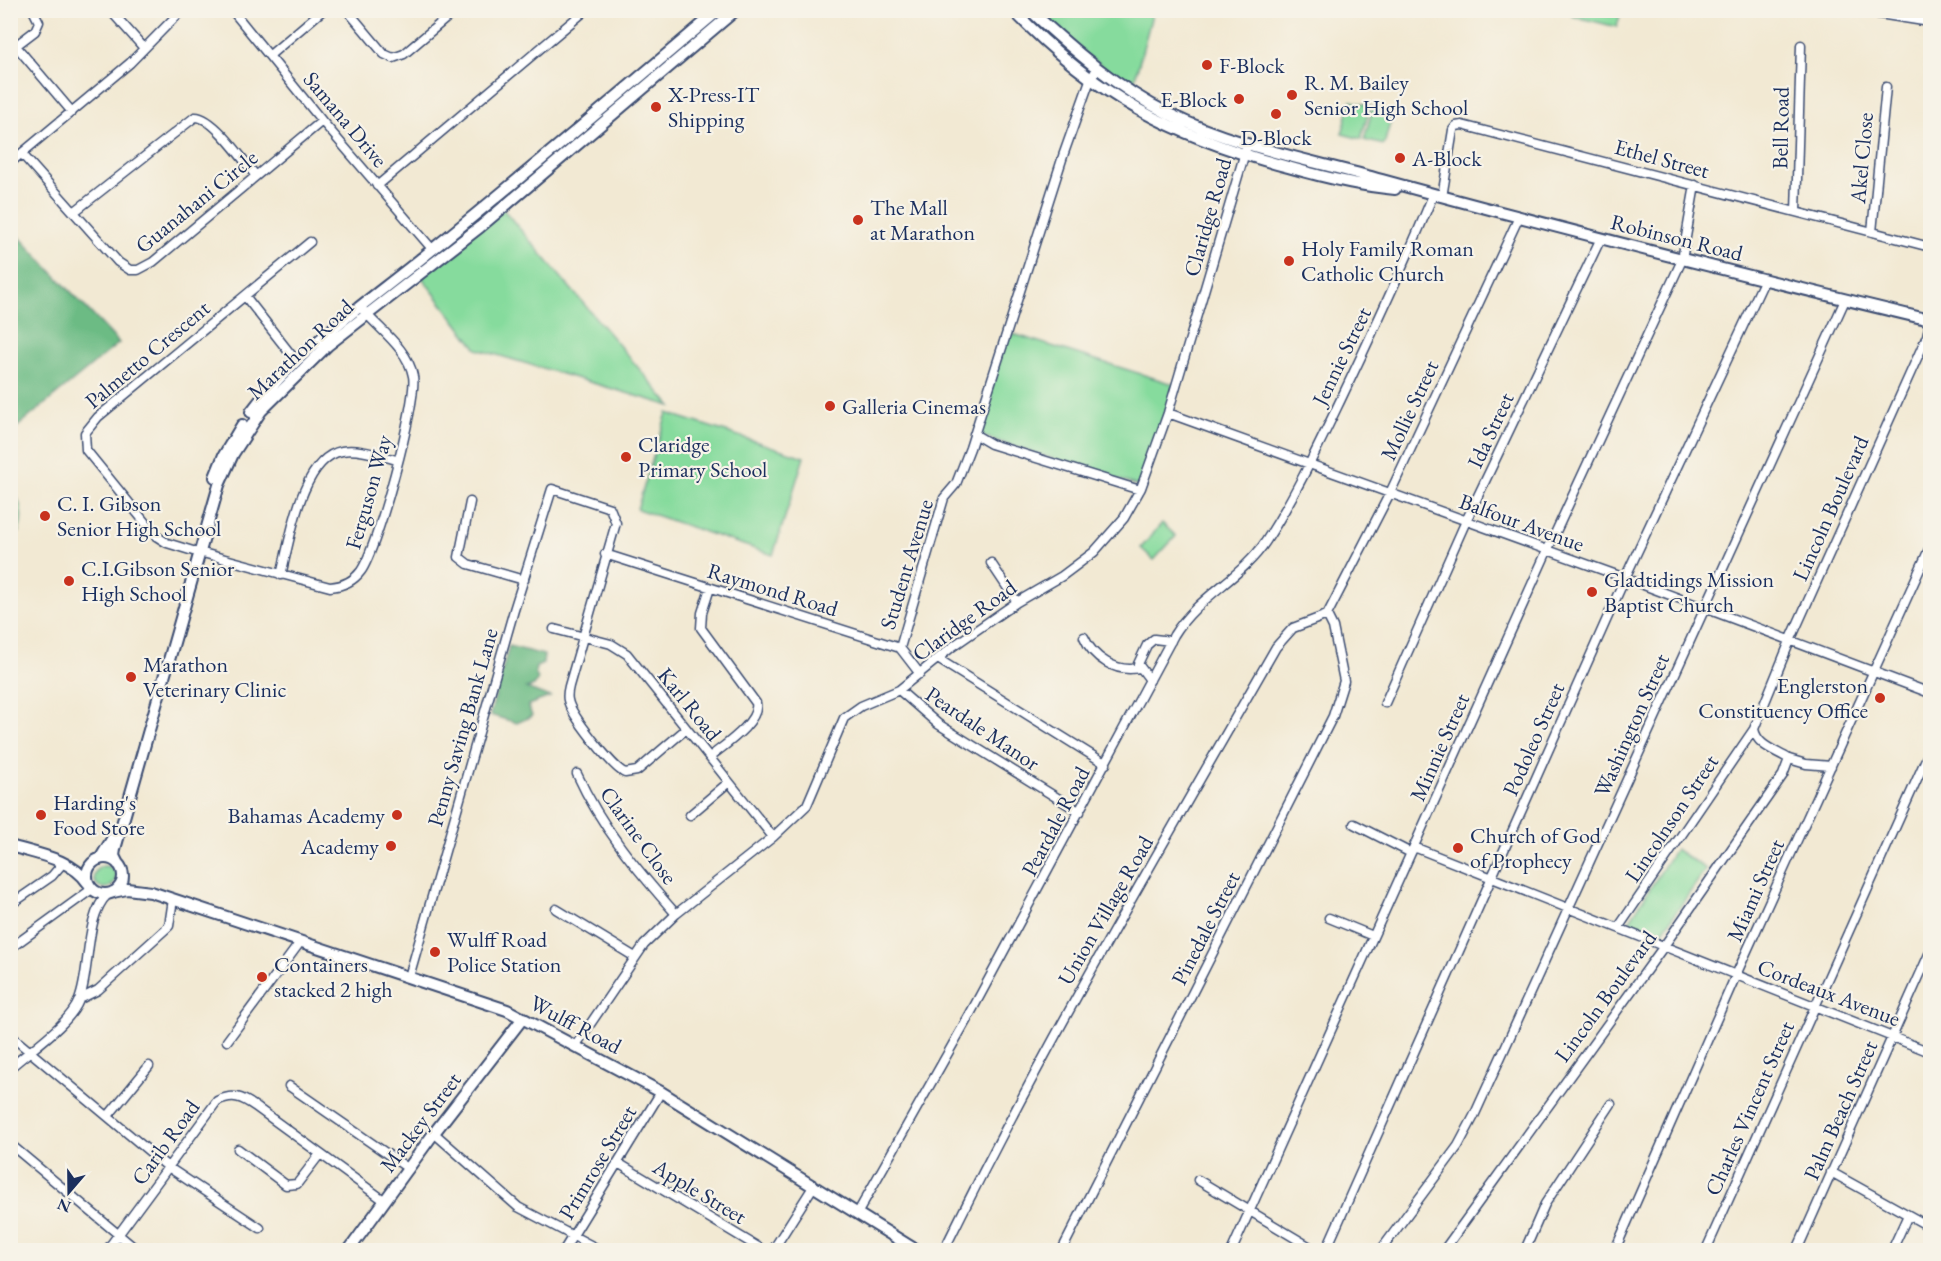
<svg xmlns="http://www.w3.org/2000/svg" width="1941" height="1261" font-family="'EB Garamond',serif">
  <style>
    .green { fill: #86db9d; stroke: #50857e; stroke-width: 1.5 }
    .forest { fill: #6cbb84; stroke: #447571; stroke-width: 1.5 }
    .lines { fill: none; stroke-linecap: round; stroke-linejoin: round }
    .minor-casing { stroke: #3b4b70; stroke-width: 11 }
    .major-casing { stroke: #3b4b70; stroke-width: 14 }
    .highway-casing { stroke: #3b4b70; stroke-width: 15 }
    .minor { stroke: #fff; stroke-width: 8 }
    .major { stroke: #fff; stroke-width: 10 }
    .highway { stroke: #fff; stroke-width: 12 }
    .poi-dot { fill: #c8321e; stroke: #f7f3e8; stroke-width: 2 }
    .labels { text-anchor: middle; stroke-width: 4.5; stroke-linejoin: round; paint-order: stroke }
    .poi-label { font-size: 22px; fill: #1b2f5e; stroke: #f7f3e8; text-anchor: start }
    .street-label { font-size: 22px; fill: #1b2f5e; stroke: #f7f3e8 }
  </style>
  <rect width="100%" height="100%" fill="#f7f3e8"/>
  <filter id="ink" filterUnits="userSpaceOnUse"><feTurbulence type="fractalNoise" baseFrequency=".0167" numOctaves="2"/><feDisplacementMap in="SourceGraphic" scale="12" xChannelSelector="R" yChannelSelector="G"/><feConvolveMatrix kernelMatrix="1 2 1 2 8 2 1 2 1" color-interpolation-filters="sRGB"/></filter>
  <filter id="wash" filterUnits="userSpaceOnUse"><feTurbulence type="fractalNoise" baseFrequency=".008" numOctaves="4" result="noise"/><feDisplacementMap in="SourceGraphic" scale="24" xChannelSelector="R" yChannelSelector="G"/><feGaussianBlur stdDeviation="1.35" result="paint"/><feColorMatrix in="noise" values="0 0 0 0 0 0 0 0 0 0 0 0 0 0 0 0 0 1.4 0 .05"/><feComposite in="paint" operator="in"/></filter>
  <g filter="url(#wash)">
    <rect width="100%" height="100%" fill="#f2e9d3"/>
    <path class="green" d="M1038,11H1153L1133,86L1084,54Z
      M1573,11V10L1621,11L1617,27L1572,16Z
      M1351,101L1370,106L1361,139L1342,134Z
      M1373,107L1393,112L1384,145L1364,140Z
      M502,208L671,406L477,349L420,275Z
      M1007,332L1176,385L1138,486L979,435Z
      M667,413L804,457L773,555L637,509Z
      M11,489C26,506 24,528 11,545L14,518Z
      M1162,523L1176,536L1154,560L1141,548Z
      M1675,849L1706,869L1661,934L1657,935L1630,926V920Z
      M94 877a11 11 0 1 1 22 0a11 11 0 1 1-22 0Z"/>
    <path class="forest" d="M11,228L119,343L11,432Z
      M509,646L544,655L543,664L536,667L535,673L538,679L534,686L526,688L550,697L528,705L532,716L517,723L490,715Z"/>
  </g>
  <g filter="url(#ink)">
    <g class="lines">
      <defs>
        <path id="minor" d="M110,10L144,48
          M232,10L322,121L433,250
          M347,10L384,54L393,58L404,54L456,10
          M16,46L72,112
          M10,50L35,31L39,22L33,10
          M270,55L323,10
          M22,154L118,262L130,270H138L153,262L322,121
          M10,163L130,63L182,10
          M377,186L586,10
          M1442,197L1453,130L1456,126L1462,125L1930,247
          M74,212L195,117C213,116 244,161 256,176
          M1796,212L1801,45
          M1872,232L1886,87
          M245,296L296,361
          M1168,413L1625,578L1930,693
          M974,434L991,444L1140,490
          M470,502L459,557L468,564L524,580
          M193,551L167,543L156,536L86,450L85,433L98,417L310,242
          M199,552L330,587C343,586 353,582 361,571C377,549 418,400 413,376C408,349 380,330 363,310
          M605,554L900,648L920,674
          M991,563L1017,602
          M281,575C290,541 301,458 342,451C360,448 380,456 397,460
          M1327,615L1390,493L1519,217
          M554,629L611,644L627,654L773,837
          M1084,637C1093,658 1116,673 1139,668
          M900,648L944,498L956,484L970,448L1064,153L1090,80L1097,69
          M938,659L1106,764
          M1150,680L1138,664L1147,645L1154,639L1171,641
          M899,690L938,724L1080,812
          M1385,703L1466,521L1601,238
          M710,757C723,746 760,722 756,703L701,628L702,613L710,588
          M1789,759L1806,764L1831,766
          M577,774C601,827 638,871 676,914
          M690,815L729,782
          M1354,824L1411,853
          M1414,847L1930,1052
          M10,905L52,876L63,863
          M556,909L635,957
          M1329,918L1373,936
          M1618,928L1754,729
          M12,947L92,889
          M409,977L514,610L552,489L610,508L616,523L569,686C568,690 567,696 568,700C570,714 613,768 625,773L637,771L686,729
          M80,999L98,990L169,926L173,899
          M10,1035L168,1167L260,1228
          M227,1041L301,941
          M576,1045L644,945L676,914L773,837L807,805L844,718L861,706L899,690L952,647L1017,602L1062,576L1094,552L1124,518L1141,488L1168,413L1246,149
          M10,1068C30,1050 70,1024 79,1000C91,971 84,916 108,894
          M289,1086L409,1169
          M108,1116L149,1066
          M434,1133L518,1207L600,1250
          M10,1144L137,1250
          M238,1149L286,1185L297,1184L320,1154
          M618,1163L763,1250
          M1831,1172L1930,1227
          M1198,1180L1315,1250
          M857,1214L970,1014L1174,635C1198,596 1242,578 1266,541C1295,496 1318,447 1341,399C1373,332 1405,264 1433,195
          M107,1250L217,1101C233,1093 242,1097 256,1107L385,1201
          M564,1250L661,1092
          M773,1250L813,1187
          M944,1250C1045,1044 1162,846 1276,647L1293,628L1327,615
          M1062,1250L1333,716L1344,681L1333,627L1327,615
          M1232,1250L1547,551L1682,260L1695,185
          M1326,1250L1625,578L1765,279
          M1381,1250L1458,1146L1474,1116L1845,300
          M1444,1250L1664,946L1783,775L1789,759C1775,750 1757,746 1754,729L1790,641L1927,336L1930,323
          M1525,1250L1545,1204L1611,1104
          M1615,1250L1736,975L1930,547
          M1706,1250L1930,750
          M1797,1250L1930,952
          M1892,1250L1908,1215"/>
        <path id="major" d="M1013,10C1097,97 1172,136 1288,167C1323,177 1358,186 1395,189
          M1030,10C1073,50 1117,88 1169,114C1236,147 1311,160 1382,180C1564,230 1747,276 1930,320
          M251,412C300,346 370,301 433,249C530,171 624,90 719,10
          M215,477L224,455L242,425
          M10,846C37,854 72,859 88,883
          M87 876a18 18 0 1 1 36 0a18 18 0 1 1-36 0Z
          M100,859L112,839
          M118,864L114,856L115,849L219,485L233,454L261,411L328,345L480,227L736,10
          M113,892L127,889L151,892L507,1010L661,1092L916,1250
          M349,1250L434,1133L523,1018"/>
        <path id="highway" d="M1867,10L1930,20"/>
      </defs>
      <use href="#minor" class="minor-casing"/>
      <use href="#major" class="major-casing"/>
      <use href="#highway" class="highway-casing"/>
      <use href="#minor" class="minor"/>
      <use href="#major" class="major"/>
      <use href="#highway" class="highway"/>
    </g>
  </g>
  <g class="poi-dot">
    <circle cx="1207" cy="65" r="6"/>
    <circle cx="1292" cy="95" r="6"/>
    <circle cx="1239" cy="99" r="6"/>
    <circle cx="656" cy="107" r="6"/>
    <circle cx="1276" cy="114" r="6"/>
    <circle cx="1400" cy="158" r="6"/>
    <circle cx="858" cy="220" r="6"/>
    <circle cx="1289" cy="261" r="6"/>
    <circle cx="830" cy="406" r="6"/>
    <circle cx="626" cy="457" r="6"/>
    <circle cx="45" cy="516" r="6"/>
    <circle cx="69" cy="581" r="6"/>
    <circle cx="1592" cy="592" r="6"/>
    <circle cx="131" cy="677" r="6"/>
    <circle cx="1880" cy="698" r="6"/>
    <circle cx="41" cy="815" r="6"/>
    <circle cx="397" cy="815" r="6"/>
    <circle cx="391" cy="846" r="6"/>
    <circle cx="1458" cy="848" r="6"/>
    <circle cx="435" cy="952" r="6"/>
    <circle cx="262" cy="977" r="6"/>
  </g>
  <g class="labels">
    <g class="poi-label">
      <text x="1219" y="73">F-Block</text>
      <text x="1304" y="90">R. M. Bailey<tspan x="1304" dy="25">Senior High School</tspan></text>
      <text x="668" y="102">X-Press-IT<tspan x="668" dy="25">Shipping</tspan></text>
      <text x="1227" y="107" text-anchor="end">E-Block</text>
      <text x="1276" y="145" text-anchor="middle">D-Block</text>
      <text x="1412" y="166">A-Block</text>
      <text x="870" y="215">The Mall<tspan x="870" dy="25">at Marathon</tspan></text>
      <text x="1301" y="256">Holy Family Roman<tspan x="1301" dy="25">Catholic Church</tspan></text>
      <text x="842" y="414">Galleria Cinemas</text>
      <text x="638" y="452">Claridge<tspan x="638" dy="25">Primary School</tspan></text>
      <text x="57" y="511">C. I. Gibson<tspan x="57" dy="25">Senior High School</tspan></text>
      <text x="81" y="576">C.I.Gibson Senior<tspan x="81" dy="25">High School</tspan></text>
      <text x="1604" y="587">Gladtidings Mission<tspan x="1604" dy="25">Baptist Church</tspan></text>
      <text x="143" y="672">Marathon<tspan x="143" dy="25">Veterinary Clinic</tspan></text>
      <text x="1868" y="693" text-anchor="end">Englerston<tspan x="1868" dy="25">Constituency Office</tspan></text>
      <text x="53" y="810">Harding's<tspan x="53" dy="25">Food Store</tspan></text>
      <text x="385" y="823" text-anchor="end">Bahamas Academy</text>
      <text x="1470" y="843">Church of God<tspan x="1470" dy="25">of Prophecy</tspan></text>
      <text x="379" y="854" text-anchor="end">Academy</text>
      <text x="447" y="947">Wulff Road<tspan x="447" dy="25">Police Station</tspan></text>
      <text x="274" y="972">Containers<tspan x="274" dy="25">stacked 2 high</tspan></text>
    </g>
    <g class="street-label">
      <text transform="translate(346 119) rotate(50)" y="8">Samana Drive</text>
      <text transform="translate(1780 128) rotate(-89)" y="8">Bell Road</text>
      <text transform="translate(1662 158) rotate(15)" y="8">Ethel Street</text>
      <text transform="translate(1861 158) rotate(-85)" y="8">Akel Close</text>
      <text transform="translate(196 201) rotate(-39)" y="8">Guanahani Circle</text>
      <text transform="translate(1207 217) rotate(-74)" y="8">Claridge Road</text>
      <text transform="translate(1677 237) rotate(14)" y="8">Robinson Road</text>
      <text transform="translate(300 349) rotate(-43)" y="8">Marathon Road</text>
      <text transform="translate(147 354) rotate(-40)" y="8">Palmetto Crescent</text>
      <text transform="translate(1341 356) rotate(-64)" y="8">Jennie Street</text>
      <text transform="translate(1409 410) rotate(-65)" y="8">Mollie Street</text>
      <text transform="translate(1490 430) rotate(-65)" y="8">Ida Street</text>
      <text transform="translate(368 492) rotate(-74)" y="8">Ferguson Way</text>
      <text transform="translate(1830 508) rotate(-66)" y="8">Lincoln Boulevard</text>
      <text transform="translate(1522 522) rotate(20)" y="8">Balfour Avenue</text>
      <text transform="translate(906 564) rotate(-73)" y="8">Student Avenue</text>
      <text transform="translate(773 589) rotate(17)" y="8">Raymond Road</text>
      <text transform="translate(964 620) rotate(-36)" y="8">Claridge Road</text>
      <text transform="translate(690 704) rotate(51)" y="8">Karl Road</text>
      <text transform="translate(1631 725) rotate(-66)" y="8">Washington Street</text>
      <text transform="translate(462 727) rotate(-74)" y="8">Penny Saving Bank Lane</text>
      <text transform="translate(983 728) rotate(34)" y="8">Peardale Manor</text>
      <text transform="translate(1533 739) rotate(-66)" y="8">Podoleo Street</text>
      <text transform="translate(1439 747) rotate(-66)" y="8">Minnie Street</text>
      <text transform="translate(1671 818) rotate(-56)" y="8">Lincolnson Street</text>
      <text transform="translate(1055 821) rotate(-62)" y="8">Peardale Road</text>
      <text transform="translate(639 835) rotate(54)" y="8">Clarine Close</text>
      <text transform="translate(1755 890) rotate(-66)" y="8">Miami Street</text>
      <text transform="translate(1105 910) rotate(-60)" y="8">Union Village Road</text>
      <text transform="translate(1205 928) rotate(-63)" y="8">Pinedale Street</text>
      <text transform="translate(1829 992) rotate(21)" y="8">Cordeaux Avenue</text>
      <text transform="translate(1605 996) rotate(-54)" y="8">Lincoln Boulevard</text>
      <text transform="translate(576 1024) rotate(28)" y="8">Wulff Road</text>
      <text transform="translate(1749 1108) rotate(-66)" y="8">Charles Vincent Street</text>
      <text transform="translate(1840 1110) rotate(-66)" y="8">Palm Beach Street</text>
      <text transform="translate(420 1122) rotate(-53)" y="8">Mackey Street</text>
      <text transform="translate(165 1142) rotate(-54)" y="8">Carib Road</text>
      <text transform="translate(597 1162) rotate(-59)" y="8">Primrose Street</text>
      <text transform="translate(700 1191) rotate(31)" y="8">Apple Street</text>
    </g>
  </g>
  <rect width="1941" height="1261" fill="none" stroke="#f7f3e8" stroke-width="36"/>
  <g transform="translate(69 1192) rotate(200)" stroke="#f7f3e8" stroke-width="4.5" paint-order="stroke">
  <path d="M0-4.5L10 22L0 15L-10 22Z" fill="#1b2f5e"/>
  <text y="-9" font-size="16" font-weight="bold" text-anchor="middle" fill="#1b2f5e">N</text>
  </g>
</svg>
